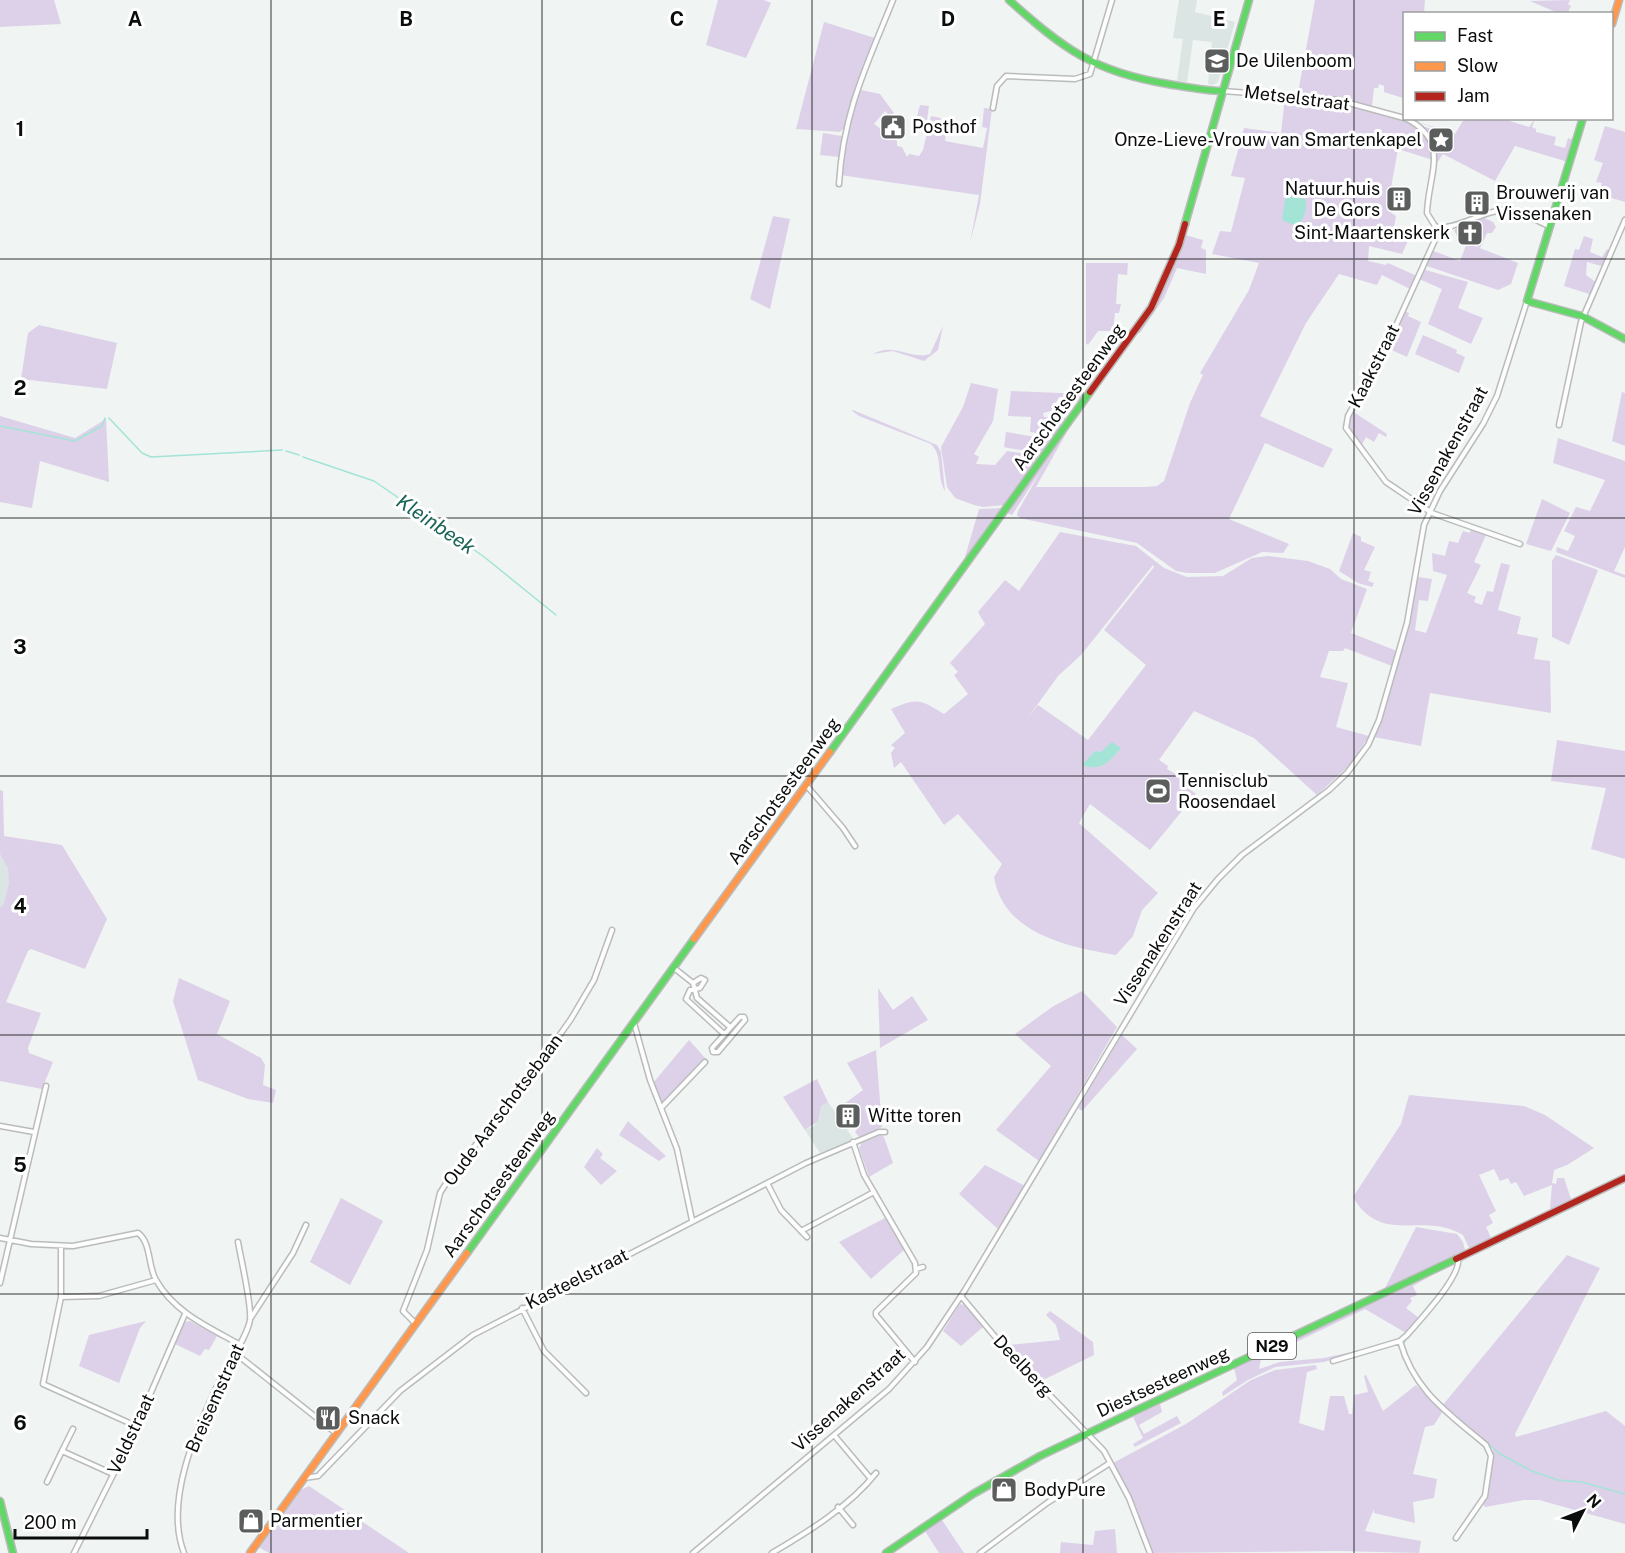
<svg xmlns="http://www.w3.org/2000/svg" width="1625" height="1553" font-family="'Public Sans',sans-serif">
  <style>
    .built { fill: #dbe5e3 }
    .green { fill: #ddd1e9; fill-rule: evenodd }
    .water { fill: #a3e4d7 }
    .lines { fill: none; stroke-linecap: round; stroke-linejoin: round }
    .stream { stroke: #a3e4d7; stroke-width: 1.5 }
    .street-casing { stroke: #babcbb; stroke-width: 7 }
    .fast-casing { stroke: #babcbb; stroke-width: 9 }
    .slow-casing { stroke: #babcbb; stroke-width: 9 }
    .jam-casing { stroke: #babcbb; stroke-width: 9 }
    .street { stroke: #fdfdfd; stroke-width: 4 }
    .fast { stroke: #63d668; stroke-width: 6 }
    .slow { stroke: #ff974d; stroke-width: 6 }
    .jam { stroke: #b3261e; stroke-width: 6 }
    .grid { fill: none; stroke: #0b0d0c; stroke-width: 1.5; stroke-opacity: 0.55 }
    .labels { text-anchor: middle; stroke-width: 6; stroke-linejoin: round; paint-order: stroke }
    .shield { fill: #fff; stroke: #545655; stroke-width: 1.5 }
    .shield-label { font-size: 16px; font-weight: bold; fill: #0b0d0c }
    .poi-label { font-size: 18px; fill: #0b0d0c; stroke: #fff; text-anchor: start }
    .street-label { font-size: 18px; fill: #0b0d0c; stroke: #fff }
    .water-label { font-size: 20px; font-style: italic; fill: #1b6558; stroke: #fff }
    .grid-label { font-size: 20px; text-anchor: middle; font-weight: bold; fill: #0b0d0c; stroke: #fff; stroke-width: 6; stroke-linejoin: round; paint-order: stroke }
  </style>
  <rect width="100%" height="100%" fill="#f0f4f2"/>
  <path class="built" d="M1179,0H1197L1195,12L1235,22L1218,82L1213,85L1208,84L1212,42L1193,40L1187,82L1177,81L1183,39L1173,38Z
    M0,854L9,868V883L3,905L0,907Z
    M828,1102L854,1140L820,1153L805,1130L814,1126L820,1106Z"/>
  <path class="green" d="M0,0H54L61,24L0,27Z
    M718,0H764L771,3L746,58L706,45Z
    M1315,0H1425L1424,13L1404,14L1403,98L1384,92V86L1379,84L1378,88H1374L1372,106L1345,99L1298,93Z
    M1570,0L1568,4L1571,6L1567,14L1558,13L1530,1Z
    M824,22L875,38L855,88L845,127L840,132L796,129Z
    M861,90L880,94L894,113L890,116L885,111L874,124L881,129L880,132L897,141V146L902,147L907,157L909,154L919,156L923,150L931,116L941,118L940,123L947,124L945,141L983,148L987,128L982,127L984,108L992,109L980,204L970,243L979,195L840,175L846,137L857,94Z
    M1285,97C1318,100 1386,108 1413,125C1426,133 1431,146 1433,160L1398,149L1387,210L1396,216L1394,227L1411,234L1402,254L1369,246L1368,261L1386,265L1388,263L1417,276L1412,290L1382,275L1377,285L1339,274L1306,323L1260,416L1333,449L1323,468L1265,443L1229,519L1289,544L1283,553L1262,552L1215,573H1187L1176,571L1137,543L1020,518L1017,515L1018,511L1042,469L1012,515L1007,513L1068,430L1036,487H1146L1157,486L1164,481L1190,403L1203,375L1200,373L1249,290L1259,263L1212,254L1220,231L1231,232L1245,178L1231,176L1244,128L1281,133Z
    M920,105L929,106L926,127L922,131L915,124Z
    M1410,119L1455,134L1464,119H1503L1529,127L1535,119L1532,127L1536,129V132L1556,137L1554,145L1565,148L1568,138L1575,140L1568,162L1515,146L1495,181L1443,154L1437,163L1435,145L1437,143L1433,142L1421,126L1448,133Z
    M1605,126L1625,132V202L1598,194L1602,183L1596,182L1603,163L1594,160Z
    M823,133L842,136L839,157L820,155Z
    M773,216L790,219L770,309L750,299Z
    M1484,218L1493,222L1496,227L1492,233H1487L1480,248L1457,236L1454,230L1470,221Z
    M1185,235L1203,240L1201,248L1206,250V274L1177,268L1164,298L1140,333H1137L1161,294Z
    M1584,236L1593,239L1590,252L1602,257L1607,249L1610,252L1605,267L1587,262L1586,275L1597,283L1592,295L1564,286L1575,249L1579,250Z
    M1467,243L1518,263L1511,284L1498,290L1424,265L1431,250L1460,261Z
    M1086,263H1128L1127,275L1118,274L1116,304H1121L1119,313H1115L1113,331H1098L1088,345L1086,343Z
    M1422,269L1468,282L1458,308L1483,318L1471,344L1428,324L1442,289L1419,279Z
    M1404,311L1409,313L1408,316L1421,322L1407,357L1387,348Z
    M39,325L117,343L107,389L21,379L28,333Z
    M943,326L938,350L924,361L893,351L873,354C894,342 910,360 930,354Z
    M1423,335L1457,350L1456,353L1465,357L1459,373L1415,354Z
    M971,383L998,389L993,421L974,454L979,457L976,464L995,465L1007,451L1040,456L1005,505L983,507L974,505L955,498L947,487L941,447L963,407Z
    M1011,391L1085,394L1078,403L1067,397H1059L1051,411L1043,413L1044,417L1067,418L1054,436L1030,432L1031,417L1008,416Z
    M1622,392L1625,393V446L1612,441Z
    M853,410L937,445L941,452L945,491C936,477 944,457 931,444L859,416L852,411Z
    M1352,411L1387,434L1386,437L1379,433L1374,442L1366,437L1360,448L1347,428Z
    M0,416L75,438L106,419L109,482L40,461L32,508L0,502Z
    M1006,432L1049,439L1051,440L1043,453L1008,448L1004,447Z
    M1558,438L1625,461V547L1614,571L1625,575V578L1556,552L1557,547L1568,551L1575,536L1564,531L1576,507L1590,511L1605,480L1553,463Z
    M1542,499L1570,513L1551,551L1526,544Z
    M1003,508L968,557H965L979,509Z
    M1471,530L1486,535L1474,562L1481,565L1467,593L1476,597L1474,602L1482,605L1487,591L1493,592L1501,563L1510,565L1498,610L1521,617L1517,634L1538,638L1534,659L1550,661L1551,713L1430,693L1421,746L1374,737L1405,639L1418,577L1432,579L1428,601L1419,600L1415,630L1426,633L1447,575L1433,571L1432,553L1445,556L1449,541L1458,543L1463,531L1469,533Z
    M1060,532L1136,546L1164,568L1187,577L1223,576L1252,558L1268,556L1308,561L1330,569L1341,579L1367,589L1351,633L1397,651L1392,666L1345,648L1343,651H1329L1320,677L1348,683L1336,727L1369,736L1350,765L1317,795L1254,738L1194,711L1159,760L1168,766L1167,769L1186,780L1183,784L1196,794L1150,850L1090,804L1079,823L1158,893L1142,910L1133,936L1116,955C1069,947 1003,934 994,877L1002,864L958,814L944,825L901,762L894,768L891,753L895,748L891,745L905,733L891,709C918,698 919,699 944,714L968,694L954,675L958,672L950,663L985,624L978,612L1005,580L1019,591ZM1153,565L1154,567L1104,630L1146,665L1088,740L1038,705L1027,719L1058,676L1081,655Z
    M1353,533L1361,537V541L1375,547L1364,570L1371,572L1368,581L1374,583L1372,587L1358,583L1339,571Z
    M1556,555L1598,570L1569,645L1552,637V561Z
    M1557,740L1625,751V859L1591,849L1606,788L1551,781Z
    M0,790L3,791L4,836L62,845L107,919L85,969L31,949L28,951L6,1002L41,1013L28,1048L29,1053L53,1062L42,1089L0,1081V907L3,905L9,883L8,868L0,854Z
    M179,978L230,1001L217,1034L261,1058L265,1065L263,1085L276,1090L273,1103L248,1099L198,1080L173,1001Z
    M878,988L893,1010L912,996L928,1020L880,1048Z
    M1082,991L1117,1027L1039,1161L996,1130L1051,1066L1015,1034L1052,1007Z
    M1122,1035L1137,1049L1082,1111L1078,1108Z
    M689,1040L706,1059L661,1105L653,1083Z
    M876,1050L882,1127L860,1138L855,1132L861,1124L844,1104L863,1090L847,1063Z
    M817,1079L828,1102L821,1106L818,1121L805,1130L783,1097Z
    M1409,1095L1524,1106L1545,1115L1594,1148L1567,1165L1554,1170L1552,1183L1556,1184L1557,1178H1564L1571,1199L1550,1209L1552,1185L1524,1196L1516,1182L1511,1184L1508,1178L1500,1181L1494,1169L1479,1175L1496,1211L1489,1215L1493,1223L1486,1227L1491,1238L1469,1248L1463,1235C1423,1211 1381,1246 1353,1197L1401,1124Z
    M628,1121L632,1125L666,1156L659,1161L619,1135Z
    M881,1135L884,1137L893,1163L869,1177L859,1148L862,1143Z
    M597,1148L603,1154L600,1158L617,1171L601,1185L584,1167Z
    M985,1165L1025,1186L999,1230L959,1194Z
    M341,1198L383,1221L350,1285L310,1262Z
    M885,1218L904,1250L871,1279L839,1242Z
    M1416,1227L1457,1234L1463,1242L1465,1250L1385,1288Z
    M1567,1255L1600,1268L1515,1434L1516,1437L1606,1411L1625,1426V1524L1539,1500H1524L1485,1507L1483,1504L1493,1448L1442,1406Z
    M1429,1277L1413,1286L1417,1295L1410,1298L1412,1301L1406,1308L1419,1318L1406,1333L1365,1309L1261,1359L1259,1369L1280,1362L1324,1358L1369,1348L1324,1362L1275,1367L1248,1380L1223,1396L1222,1392L1237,1380L1234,1368Z
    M960,1304L965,1305L983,1327L961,1346L943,1331Z
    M1050,1311L1093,1342L1094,1355L1041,1381L1008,1347L1009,1345L1060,1340L1056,1325L1046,1315Z
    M146,1321L140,1328L119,1383L79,1366L89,1335Z
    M190,1321L217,1336L209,1350L205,1349L200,1356L175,1344L184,1322Z
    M1316,1365L1317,1369L1307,1372L1299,1423L1324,1431L1330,1396H1344L1349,1414H1352L1354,1395L1368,1392L1364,1376L1366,1375L1383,1411L1416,1385L1443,1411L1434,1425L1425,1427L1413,1474L1437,1479L1434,1498L1413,1502L1415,1523L1374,1513V1509L1365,1531L1421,1541L1419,1553L1339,1551L1152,1553L1136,1507L1113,1463L1186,1424L1251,1380L1275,1370Z
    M1160,1404L1162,1412L1139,1425L1144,1434L1177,1416L1181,1423L1135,1447L1133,1444L1143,1438L1133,1417Z
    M309,1486L409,1553H269L258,1547L296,1492Z
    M942,1520L964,1553H939L925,1531Z
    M1115,1529L1117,1553H1060L1061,1542L1093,1545L1095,1531Z"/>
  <path class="water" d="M1289,196L1305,199C1308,207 1304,220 1297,226L1282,220L1285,200Z
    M1112,742L1121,748C1109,762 1101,772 1082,765L1095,751L1101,752Z"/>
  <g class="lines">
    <path class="stream" d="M109,418L142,453L151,457L282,450
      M0,426L75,441L102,426L105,418
      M286,451L299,455
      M303,457L374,481L483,556L556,615
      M1408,1331L1434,1299
      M1403,1345L1408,1335
      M1442,1405L1500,1454L1532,1471L1558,1480L1582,1482L1625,1494"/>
    <defs>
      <path id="street" d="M1223,91L1338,100L1404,118
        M993,108L997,86L1006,76L1075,79L1090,74L1112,0
        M1405,118C1452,141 1428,174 1427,213L1435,226C1449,233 1483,211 1503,210C1518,210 1535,220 1549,226
        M839,184C843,112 867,65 893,0
        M1559,425L1581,322L1625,220
        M1429,511L1386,482L1346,428L1348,416L1388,343L1440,229
        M1429,512L1520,544
        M806,785L843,828L855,846
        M674,968L693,983L697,998L730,1027
        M693,983L701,978L705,980L700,988L690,990L686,999L724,1034
        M740,1017H744L745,1020L718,1052H713L712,1048Z
        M634,1023L650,1080L677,1149L692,1220
        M661,1108L705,1062
        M0,1126L34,1132
        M853,1142L864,1175L915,1263L916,1273L876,1312V1315L915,1362
        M767,1183L781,1210L807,1237
        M801,1231L874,1192
        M0,1238L31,1244L73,1246L138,1233C151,1242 148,1267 156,1280C174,1312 208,1327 239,1344
        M61,1246V1297L43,1384L136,1426
        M916,1269L923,1267
        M0,1283L46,1086
        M961,1296L1007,1351L1104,1451L1129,1498L1150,1553
        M61,1297L99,1296L156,1280
        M522,1308L544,1351L586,1393
        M250,1319L293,1253L306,1225
        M416,1324L403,1311L427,1250L440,1193L454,1171L517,1095L571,1019L594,980L612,930
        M1400,1341C1414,1391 1448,1413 1486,1445L1491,1456L1485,1496L1456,1538
        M235,1353L337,1434
        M1333,1361L1400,1341L1407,1335C1419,1321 1462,1276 1458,1258
        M73,1429L62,1451L113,1474
        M834,1435L871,1479
        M304,1478L318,1476L400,1391L473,1335L806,1163L879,1132H885
        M47,1482L62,1451
        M838,1507L853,1525
        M74,1553L129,1443L185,1314
        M184,1553C164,1501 196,1430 219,1382C227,1364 247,1338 250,1320C252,1306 241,1259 238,1242
        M693,1553L889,1389L927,1347L965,1290L1194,908L1218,879L1242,855L1329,790L1347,773L1368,745L1379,720L1407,623L1424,525L1440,491L1483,424L1497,396L1527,301
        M772,1553C808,1532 850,1506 876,1473
        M980,1553L1047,1503L1110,1463"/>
      <path id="fast" d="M1009,0C1064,49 1094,72 1168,84C1186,87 1205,91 1223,91
        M1583,118L1527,301L1582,316L1625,339
        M1185,224L1249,0
        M830,752L1090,392
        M467,1253L694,939
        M0,1501L13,1553
        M886,1553L973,1494L1040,1456L1456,1259"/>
      <path id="slow" d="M1612,24L1619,0
        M694,939L830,752
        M250,1553L467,1253"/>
      <path id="jam" d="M1090,392L1151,308L1179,245L1185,224
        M1456,1259L1625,1178"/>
    </defs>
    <use href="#street" class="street-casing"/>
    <use href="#fast" class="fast-casing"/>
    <use href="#slow" class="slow-casing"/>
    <use href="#jam" class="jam-casing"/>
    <use href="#street" class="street"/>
    <use href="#fast" class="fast"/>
    <use href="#slow" class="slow"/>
    <use href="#jam" class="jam"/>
  </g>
  <path class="grid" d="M271,0V1553M542,0V1553M812,0V1553M1083,0V1553M1354,0V1553M0,259H1625M0,518H1625M0,776H1625M0,1035H1625M0,1294H1625"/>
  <defs>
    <symbol id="school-square" viewBox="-11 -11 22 22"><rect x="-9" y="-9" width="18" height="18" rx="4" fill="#5b5e5c" stroke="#fff"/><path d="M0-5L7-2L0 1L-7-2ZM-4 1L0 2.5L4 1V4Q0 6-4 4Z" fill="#fff"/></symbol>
    <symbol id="civic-square" viewBox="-11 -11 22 22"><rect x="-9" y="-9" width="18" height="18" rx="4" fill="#5b5e5c" stroke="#fff"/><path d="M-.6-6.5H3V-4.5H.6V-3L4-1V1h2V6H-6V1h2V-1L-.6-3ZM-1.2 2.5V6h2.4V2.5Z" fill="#fff"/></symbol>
    <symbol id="sight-square" viewBox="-11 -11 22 22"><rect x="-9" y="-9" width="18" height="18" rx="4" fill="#5b5e5c" stroke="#fff"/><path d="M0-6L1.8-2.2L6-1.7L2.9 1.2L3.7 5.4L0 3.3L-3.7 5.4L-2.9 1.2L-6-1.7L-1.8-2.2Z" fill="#fff"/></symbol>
    <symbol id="building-square" viewBox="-11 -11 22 22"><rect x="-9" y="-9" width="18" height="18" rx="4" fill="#5b5e5c" stroke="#fff"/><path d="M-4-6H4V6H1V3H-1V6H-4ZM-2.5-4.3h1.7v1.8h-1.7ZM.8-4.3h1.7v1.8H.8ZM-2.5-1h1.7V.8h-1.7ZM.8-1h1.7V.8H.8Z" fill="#fff"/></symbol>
    <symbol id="church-square" viewBox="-11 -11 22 22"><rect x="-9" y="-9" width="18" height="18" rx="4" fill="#5b5e5c" stroke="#fff"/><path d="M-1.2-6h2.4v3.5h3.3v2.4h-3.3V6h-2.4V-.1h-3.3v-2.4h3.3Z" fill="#fff"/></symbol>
    <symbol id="stadium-square" viewBox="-11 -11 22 22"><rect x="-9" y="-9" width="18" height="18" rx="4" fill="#5b5e5c" stroke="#fff"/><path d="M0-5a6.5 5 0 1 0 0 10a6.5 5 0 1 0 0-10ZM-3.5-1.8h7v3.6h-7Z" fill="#fff"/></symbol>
    <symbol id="restaurant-square" viewBox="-11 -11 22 22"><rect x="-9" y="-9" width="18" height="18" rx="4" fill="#5b5e5c" stroke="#fff"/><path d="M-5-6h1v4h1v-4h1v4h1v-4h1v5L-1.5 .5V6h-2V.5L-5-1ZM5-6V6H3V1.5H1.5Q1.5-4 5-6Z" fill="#fff"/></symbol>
    <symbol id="shop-square" viewBox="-11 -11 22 22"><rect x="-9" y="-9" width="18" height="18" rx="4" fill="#5b5e5c" stroke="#fff"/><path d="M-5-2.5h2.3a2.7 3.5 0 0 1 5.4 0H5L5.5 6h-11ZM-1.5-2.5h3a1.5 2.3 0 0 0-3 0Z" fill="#fff"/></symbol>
  </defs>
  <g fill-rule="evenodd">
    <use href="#school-square" x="1202" y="46" width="30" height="30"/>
    <use href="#civic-square" x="878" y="112" width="30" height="30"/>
    <use href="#sight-square" x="1426" y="125" width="30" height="30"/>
    <use href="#building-square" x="1384" y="184" width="30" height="30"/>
    <use href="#building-square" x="1462" y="188" width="30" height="30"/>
    <use href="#church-square" x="1455" y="218" width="30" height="30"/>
    <use href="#stadium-square" x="1143" y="776" width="30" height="30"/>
    <use href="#building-square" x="833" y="1101" width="30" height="30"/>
    <use href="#restaurant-square" x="313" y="1403" width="30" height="30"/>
    <use href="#shop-square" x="989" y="1475" width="30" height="30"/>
    <use href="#shop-square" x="236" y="1506" width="30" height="30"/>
  </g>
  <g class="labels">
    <rect class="shield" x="1248" y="1333" width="48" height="26" rx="4.5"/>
    <g class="shield-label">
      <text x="1272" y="1352">N29</text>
    </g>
    <g class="poi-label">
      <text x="1236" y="67">De Uilenboom</text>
      <text x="912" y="133">Posthof</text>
      <text x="1422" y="146" text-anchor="end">Onze-Lieve-Vrouw van Smartenkapel</text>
      <text x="1380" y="195" text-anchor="end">Natuur.huis<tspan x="1380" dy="21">De Gors</tspan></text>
      <text x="1496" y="199">Brouwerij van<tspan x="1496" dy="21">Vissenaken</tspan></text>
      <text x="1450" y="239" text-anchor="end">Sint-Maartenskerk</text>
      <text x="1178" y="787">Tennisclub<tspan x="1178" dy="21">Roosendael</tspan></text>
      <text x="868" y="1122">Witte toren</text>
      <text x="348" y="1424">Snack</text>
      <text x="1024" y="1496">BodyPure</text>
      <text x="270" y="1527">Parmentier</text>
    </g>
    <g class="street-label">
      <text transform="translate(1297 98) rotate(7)" y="6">Metselstraat</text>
      <text transform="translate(1374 366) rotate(-63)" y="6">Kaakstraat</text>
      <text transform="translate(1069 397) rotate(-54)" y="6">Aarschotsesteenweg</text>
      <text transform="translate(1448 451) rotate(-61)" y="6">Vissenakenstraat</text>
      <text transform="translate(784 791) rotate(-54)" y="6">Aarschotsesteenweg</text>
      <text transform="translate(1158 944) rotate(-57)" y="6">Vissenakenstraat</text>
      <text transform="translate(503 1110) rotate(-53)" y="6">Oude Aarschotsebaan</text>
      <text transform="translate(499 1184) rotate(-54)" y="6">Aarschotsesteenweg</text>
      <text transform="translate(577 1279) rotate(-27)" y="6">Kasteelstraat</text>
      <text transform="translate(1023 1366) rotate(47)" y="6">Deelberg</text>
      <text transform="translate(1163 1382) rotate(-25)" y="6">Diestsesteenweg</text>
      <text transform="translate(215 1398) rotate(-66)" y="6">Breisemstraat</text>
      <text transform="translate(849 1400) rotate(-42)" y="6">Vissenakenstraat</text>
      <text transform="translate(131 1434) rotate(-65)" y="6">Veldstraat</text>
    </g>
    <g class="water-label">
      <text transform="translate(436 524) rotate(34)" y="7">Kleinbeek</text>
    </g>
  </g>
  <g class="grid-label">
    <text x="135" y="26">A</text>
    <text x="406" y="26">B</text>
    <text x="677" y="26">C</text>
    <text x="948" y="26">D</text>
    <text x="1219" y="26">E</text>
    <text x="20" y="136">1</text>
    <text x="20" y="395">2</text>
    <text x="20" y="654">3</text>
    <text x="20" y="913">4</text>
    <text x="20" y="1172">5</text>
    <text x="20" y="1430">6</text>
  </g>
  <rect x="1403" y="12" width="210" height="108" fill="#ffffff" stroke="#9d9e9e" stroke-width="1.5"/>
  <rect x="1415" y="32" width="30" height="9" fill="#63d668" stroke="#9d9e9e" stroke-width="1.5"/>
  <text x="1457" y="42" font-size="18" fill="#0b0d0c">Fast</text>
  <rect x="1415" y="62" width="30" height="9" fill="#ff974d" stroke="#9d9e9e" stroke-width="1.5"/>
  <text x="1457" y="72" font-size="18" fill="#0b0d0c">Slow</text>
  <rect x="1415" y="92" width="30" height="9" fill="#b3261e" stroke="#9d9e9e" stroke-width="1.5"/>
  <text x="1457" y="102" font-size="18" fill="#0b0d0c">Jam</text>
  <g transform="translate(1583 1511) rotate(48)" stroke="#ffffff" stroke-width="4.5" paint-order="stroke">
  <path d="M0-4.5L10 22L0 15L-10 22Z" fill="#0b0d0c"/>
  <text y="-9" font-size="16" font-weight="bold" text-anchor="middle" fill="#0b0d0c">N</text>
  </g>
  <path d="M15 1529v9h132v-9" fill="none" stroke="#0b0d0c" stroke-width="3"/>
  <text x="24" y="1529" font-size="18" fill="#0b0d0c" stroke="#ffffff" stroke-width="4.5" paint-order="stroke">200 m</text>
</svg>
